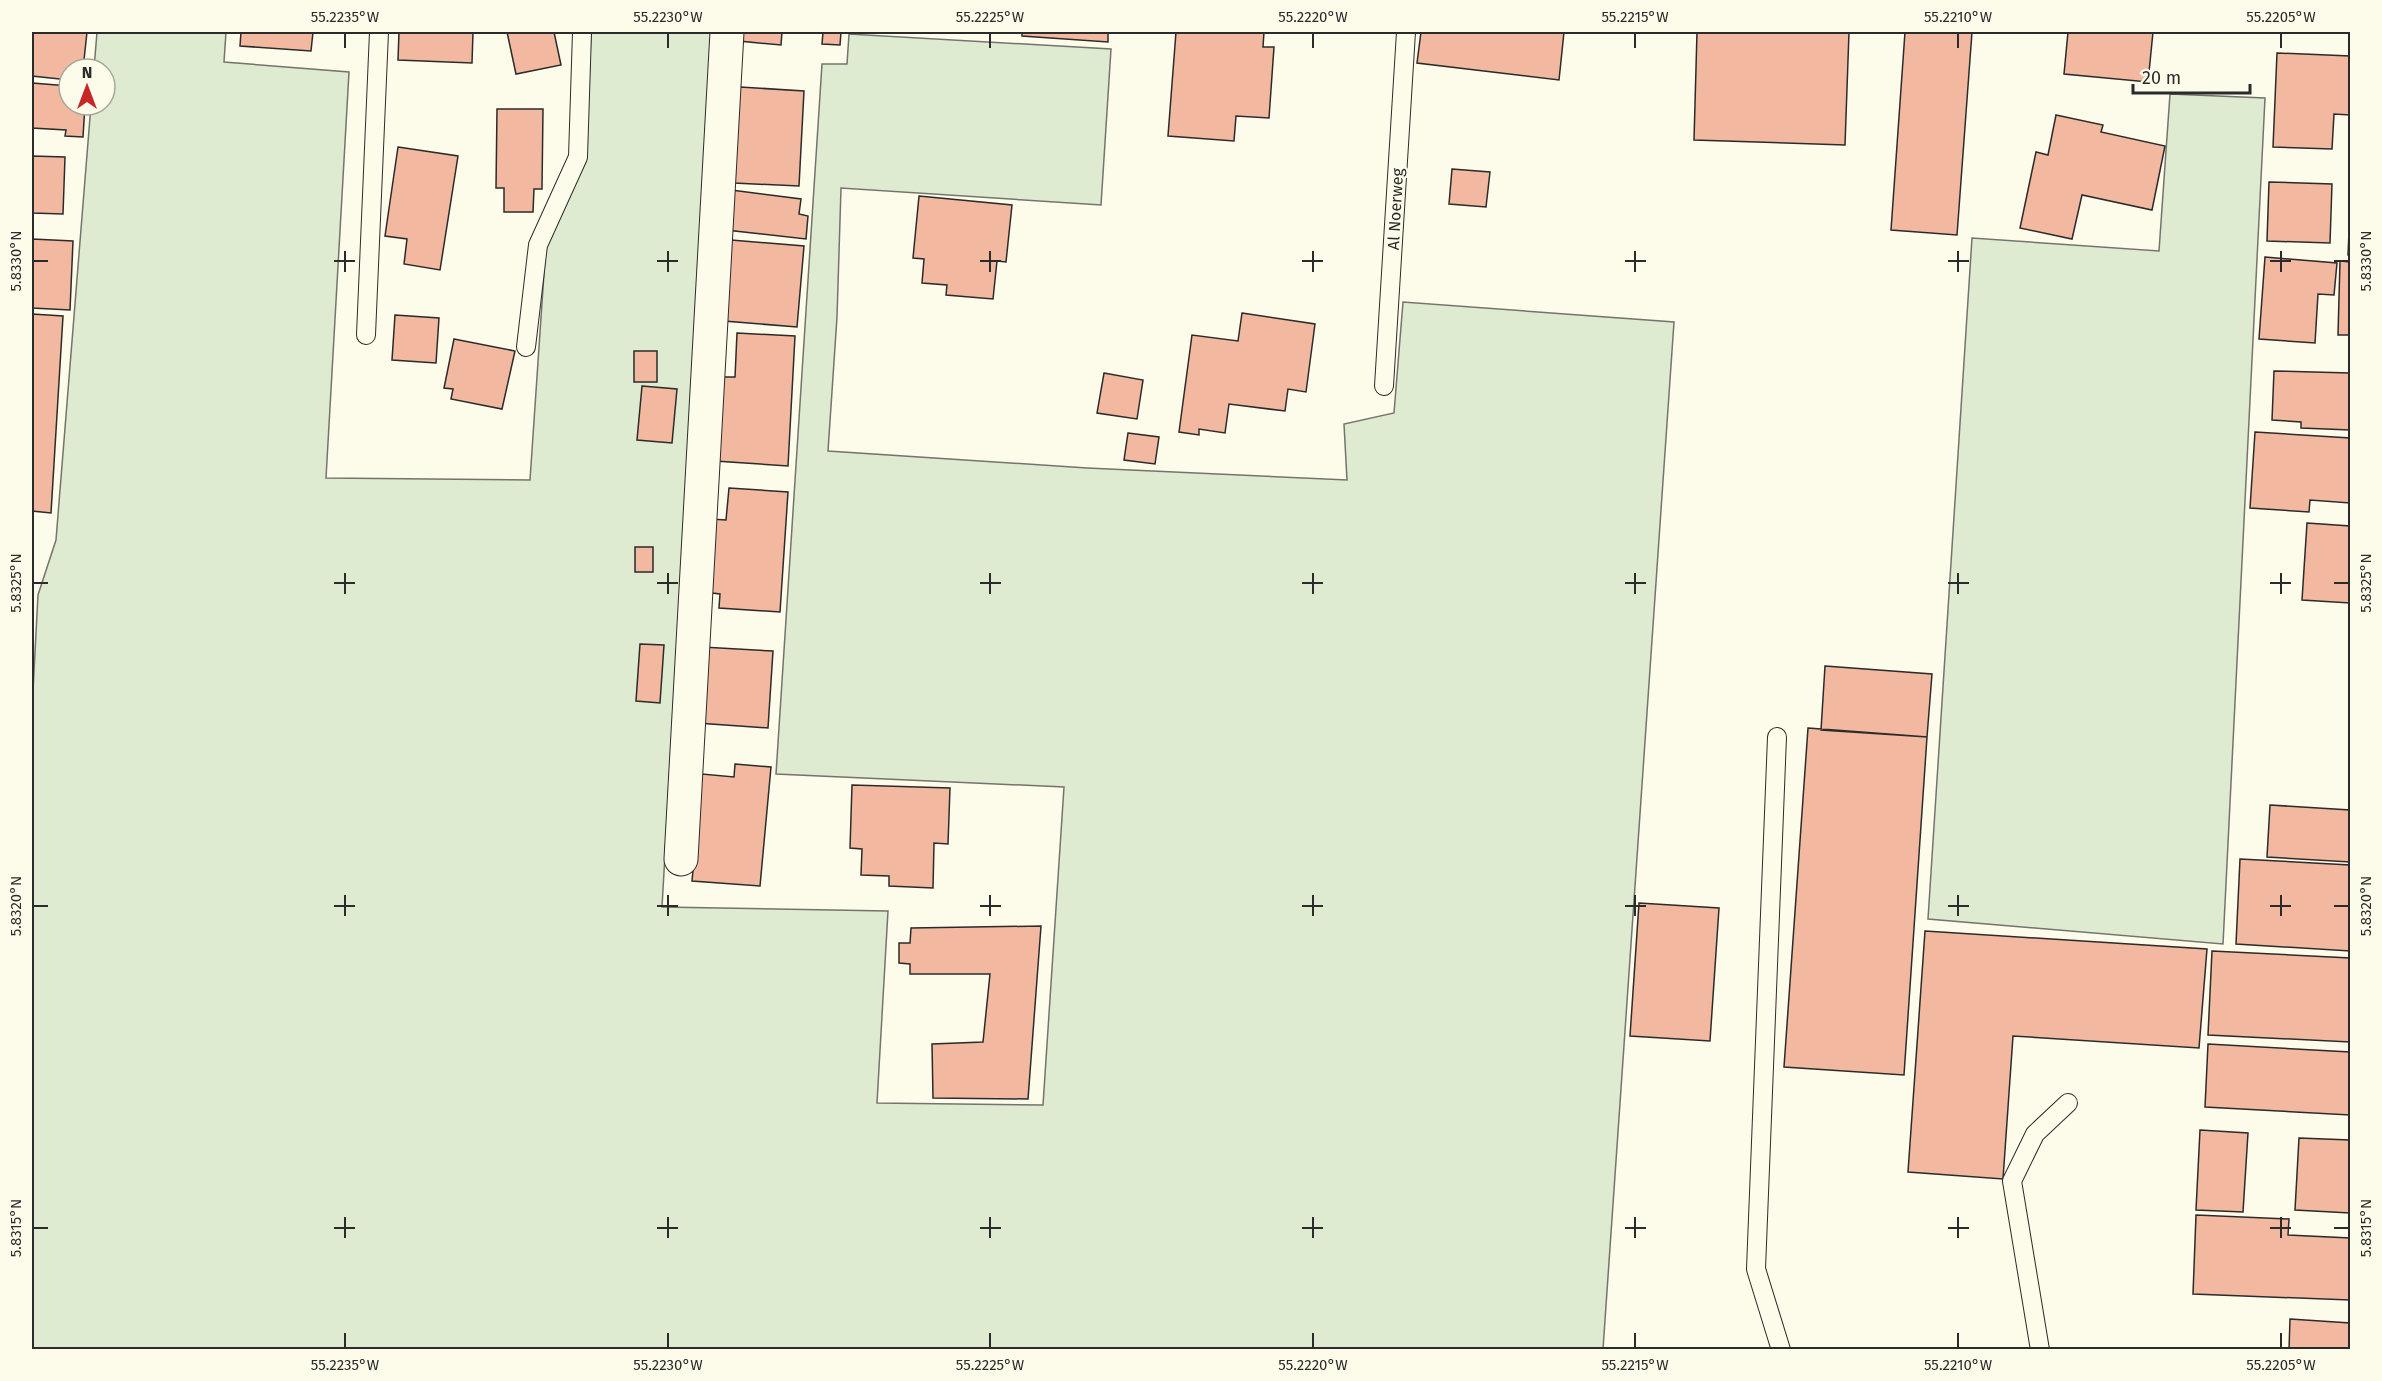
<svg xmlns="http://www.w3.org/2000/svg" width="2382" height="1381" font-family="'Fira Sans',sans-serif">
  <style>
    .green { fill: #deebd1; stroke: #74746e; stroke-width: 1.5 }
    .building { fill: #f2b8a0; stroke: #2b2b2b; stroke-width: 1.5 }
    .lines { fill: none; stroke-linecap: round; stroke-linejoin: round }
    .service-casing { stroke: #2b2b2b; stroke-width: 20 }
    .minor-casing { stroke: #2b2b2b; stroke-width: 35 }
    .service { stroke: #fdfbea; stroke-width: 18 }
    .minor { stroke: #fdfbea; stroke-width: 33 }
    .ticks { fill: none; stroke: #2b2b2b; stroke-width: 2 }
    .labels { text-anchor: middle; stroke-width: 4.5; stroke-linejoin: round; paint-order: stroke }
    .street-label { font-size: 16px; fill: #2b2b2b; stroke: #fdfbea }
    .neatline { fill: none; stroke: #2b2b2b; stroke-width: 2 }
    .ticks-label { font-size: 15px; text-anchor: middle; fill: #2b2b2b }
  </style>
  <rect width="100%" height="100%" fill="#fdfbea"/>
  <path class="green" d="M97,32H226L224,62L349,72L326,478L530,480L546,244L586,161L591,32H712L662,907L888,911L877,1103L1043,1105L1064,787L776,774L822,64H847L849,34L1111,49L1101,205L841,188L837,317L828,451L1087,468L1347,480L1344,424L1394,413L1403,302L1674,322L1603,1349L32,1350V710L38,595L56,540L91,105H105V69H94Z
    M2170,94L2265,98L2223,944L1928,919L1972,238L2159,251Z"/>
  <path class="building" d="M32,32H87L83,69H69V80L32,76Z
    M241,32H313L311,51L240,46Z
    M399,32H473L472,63L398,60Z
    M507,32H554L561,65L516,74Z
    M740,32H782L781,45L739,41Z
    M823,32H841L840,45L822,44Z
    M1022,32H1108V42L1022,36Z
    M1176,32H1264L1263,47H1274L1269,118L1236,116L1234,141L1168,136Z
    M1421,32H1564L1559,80L1417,63Z
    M1697,32H1849L1845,145L1694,140Z
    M1905,32H1972L1957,235L1891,230Z
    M2068,32H2153L2148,82L2064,74Z
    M2277,53L2350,56V115L2334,114L2332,149L2273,147Z
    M32,83L69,86V105H85L83,137L65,136L66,130L32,128Z
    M740,87L804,91L799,186L734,183Z
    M497,109H543L542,189H534L533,212H504V188H496Z
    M2056,115L2103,125L2101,132L2165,146L2152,210L2082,195L2072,239L2020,228L2036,152L2048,155Z
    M398,147L458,156L440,270L404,264L407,239L385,236Z
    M32,156L65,157L63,214L32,213Z
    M1452,169L1490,172L1486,207L1449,204Z
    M2269,182L2332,184L2330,243L2267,241Z
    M731,190L801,199L799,214L808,216L806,239L726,230Z
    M919,196L1012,205L1006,262L997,261L993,299L946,295L947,285L922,283L924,259L913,258Z
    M2350,209V256L2348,255Z
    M32,239L73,241L70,310L32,308Z
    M731,240L804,246L797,327L724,321Z
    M2265,257L2337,263L2334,295L2318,294L2315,343L2259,339Z
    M2340,261L2350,262V335H2338Z
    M1242,313L1315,324L1306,392L1288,389L1285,411L1229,404L1225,433L1199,429V435L1179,432L1192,335L1238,341Z
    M32,314L63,316L51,513L32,511Z
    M395,315L439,318L436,363L392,360Z
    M737,333L795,336L788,466L715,461L719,377H735Z
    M454,339L515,351L502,409L451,399L453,389L444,388Z
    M634,351H657V382H634Z
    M2274,371L2350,373V430L2301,428V422L2272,420Z
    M1104,373L1143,380L1137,419L1097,413Z
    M642,386L677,389L672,443L637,440Z
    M2255,432L2350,438V503L2310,500L2309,512L2250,508Z
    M1128,433L1159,437L1155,464L1124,460Z
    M729,488L788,492L780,612L719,608L720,594L704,592L710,519L726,520Z
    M2307,523L2350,526V603L2302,600Z
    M635,547H653V572H635Z
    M640,644L664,645L660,703L636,701Z
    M702,647L773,651L768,728L697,723Z
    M1825,666L1932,674L1927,737L1821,730Z
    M1808,728L1927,737L1904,1075L1784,1067Z
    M735,764L771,767L760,886L692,881L702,774L734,777Z
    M852,785L950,788L948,844L934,843L933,888L889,886V876L861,875L862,849L850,848Z
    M2270,805L2350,810V862L2267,857Z
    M2240,859L2350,865V951L2236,944Z
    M1639,903L1719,908L1710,1041L1630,1036Z
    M1041,926L1028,1099L933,1098L932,1044L983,1042L990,974H910V964L899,963V943H910L911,928Z
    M1925,931L2207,949L2199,1048L2013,1036L2003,1179L1908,1172Z
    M2212,951L2350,958V1042L2208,1035Z
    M2208,1044L2350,1052V1115L2205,1107Z
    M2200,1130L2248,1133L2243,1212L2196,1210Z
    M2299,1138L2350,1140V1213L2295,1210Z
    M2196,1215L2289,1219L2288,1235L2350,1238V1300L2193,1294Z
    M2290,1319L2350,1323V1350H2289Z"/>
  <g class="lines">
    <defs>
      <path id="service" d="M366,335L379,32
        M526,347L538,245L578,157L582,32
        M1384,386L1406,32
        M1777,737L1756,1269L1781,1350
        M2040,1350L2012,1181L2035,1134L2068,1103"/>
      <path id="minor" d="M681,859L727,32"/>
    </defs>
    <use href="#service" class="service-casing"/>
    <use href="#minor" class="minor-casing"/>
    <use href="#service" class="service"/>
    <use href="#minor" class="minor"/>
  </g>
  <path class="ticks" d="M345,33V48M668,33V48M990,33V48M1313,33V48M1635,33V48M1958,33V48M2281,33V48M345,251V272M668,251V272M990,251V272M1313,251V272M1635,251V272M1958,251V272M2281,251V272M33,261H48M334,261H355M657,261H678M980,261H1001M1302,261H1323M1625,261H1646M1948,261H1969M2270,261H2291M2334,261H2349M345,573V594M668,573V594M990,573V594M1313,573V594M1635,573V594M1958,573V594M2281,573V594M33,583H48M334,583H355M657,583H678M980,583H1001M1302,583H1323M1625,583H1646M1948,583H1969M2270,583H2291M2334,583H2349M345,895V916M668,895V916M990,895V916M1313,895V916M1635,895V916M1958,895V916M2281,895V916M33,906H48M334,906H355M657,906H678M980,906H1001M1302,906H1323M1625,906H1646M1948,906H1969M2270,906H2291M2334,906H2349M345,1217V1238M668,1217V1238M990,1217V1238M1313,1217V1238M1635,1217V1238M1958,1217V1238M2281,1217V1238M33,1228H48M334,1228H355M657,1228H678M980,1228H1001M1302,1228H1323M1625,1228H1646M1948,1228H1969M2270,1228H2291M2334,1228H2349M345,1333V1348M668,1333V1348M990,1333V1348M1313,1333V1348M1635,1333V1348M1958,1333V1348M2281,1333V1348"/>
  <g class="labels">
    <g class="street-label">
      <text transform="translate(1395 209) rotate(-87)" y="6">Al Noerweg</text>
    </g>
  </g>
  <rect width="2382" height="1381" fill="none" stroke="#fdfbea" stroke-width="66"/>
  <g transform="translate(87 87)"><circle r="28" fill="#fdfbea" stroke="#a9a89e" stroke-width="1.5"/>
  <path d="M0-4.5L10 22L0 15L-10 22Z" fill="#c62828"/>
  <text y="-9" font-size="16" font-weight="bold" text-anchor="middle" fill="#2b2b2b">N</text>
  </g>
  <path d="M2133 84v9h117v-9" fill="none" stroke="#2b2b2b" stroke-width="3"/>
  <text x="2142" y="84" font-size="18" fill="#2b2b2b" stroke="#fdfbea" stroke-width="4.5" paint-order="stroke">20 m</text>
  <rect x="33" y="33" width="2316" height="1315" class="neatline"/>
  <g class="ticks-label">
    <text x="345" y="22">55.2235°W</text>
    <text x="668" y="22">55.2230°W</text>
    <text x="990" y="22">55.2225°W</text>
    <text x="1313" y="22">55.2220°W</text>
    <text x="1635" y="22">55.2215°W</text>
    <text x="1958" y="22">55.2210°W</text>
    <text x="2281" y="22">55.2205°W</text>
    <text transform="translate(16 261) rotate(-90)" y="5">5.8330°N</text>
    <text transform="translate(2366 261) rotate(-90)" y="5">5.8330°N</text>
    <text transform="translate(16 583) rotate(-90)" y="5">5.8325°N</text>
    <text transform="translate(2366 583) rotate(-90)" y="5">5.8325°N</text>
    <text transform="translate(16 906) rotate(-90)" y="5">5.8320°N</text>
    <text transform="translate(2366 906) rotate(-90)" y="5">5.8320°N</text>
    <text transform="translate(16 1228) rotate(-90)" y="5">5.8315°N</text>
    <text transform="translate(2366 1228) rotate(-90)" y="5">5.8315°N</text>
    <text x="345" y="1370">55.2235°W</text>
    <text x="668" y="1370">55.2230°W</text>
    <text x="990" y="1370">55.2225°W</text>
    <text x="1313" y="1370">55.2220°W</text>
    <text x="1635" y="1370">55.2215°W</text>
    <text x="1958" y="1370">55.2210°W</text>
    <text x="2281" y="1370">55.2205°W</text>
  </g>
</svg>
